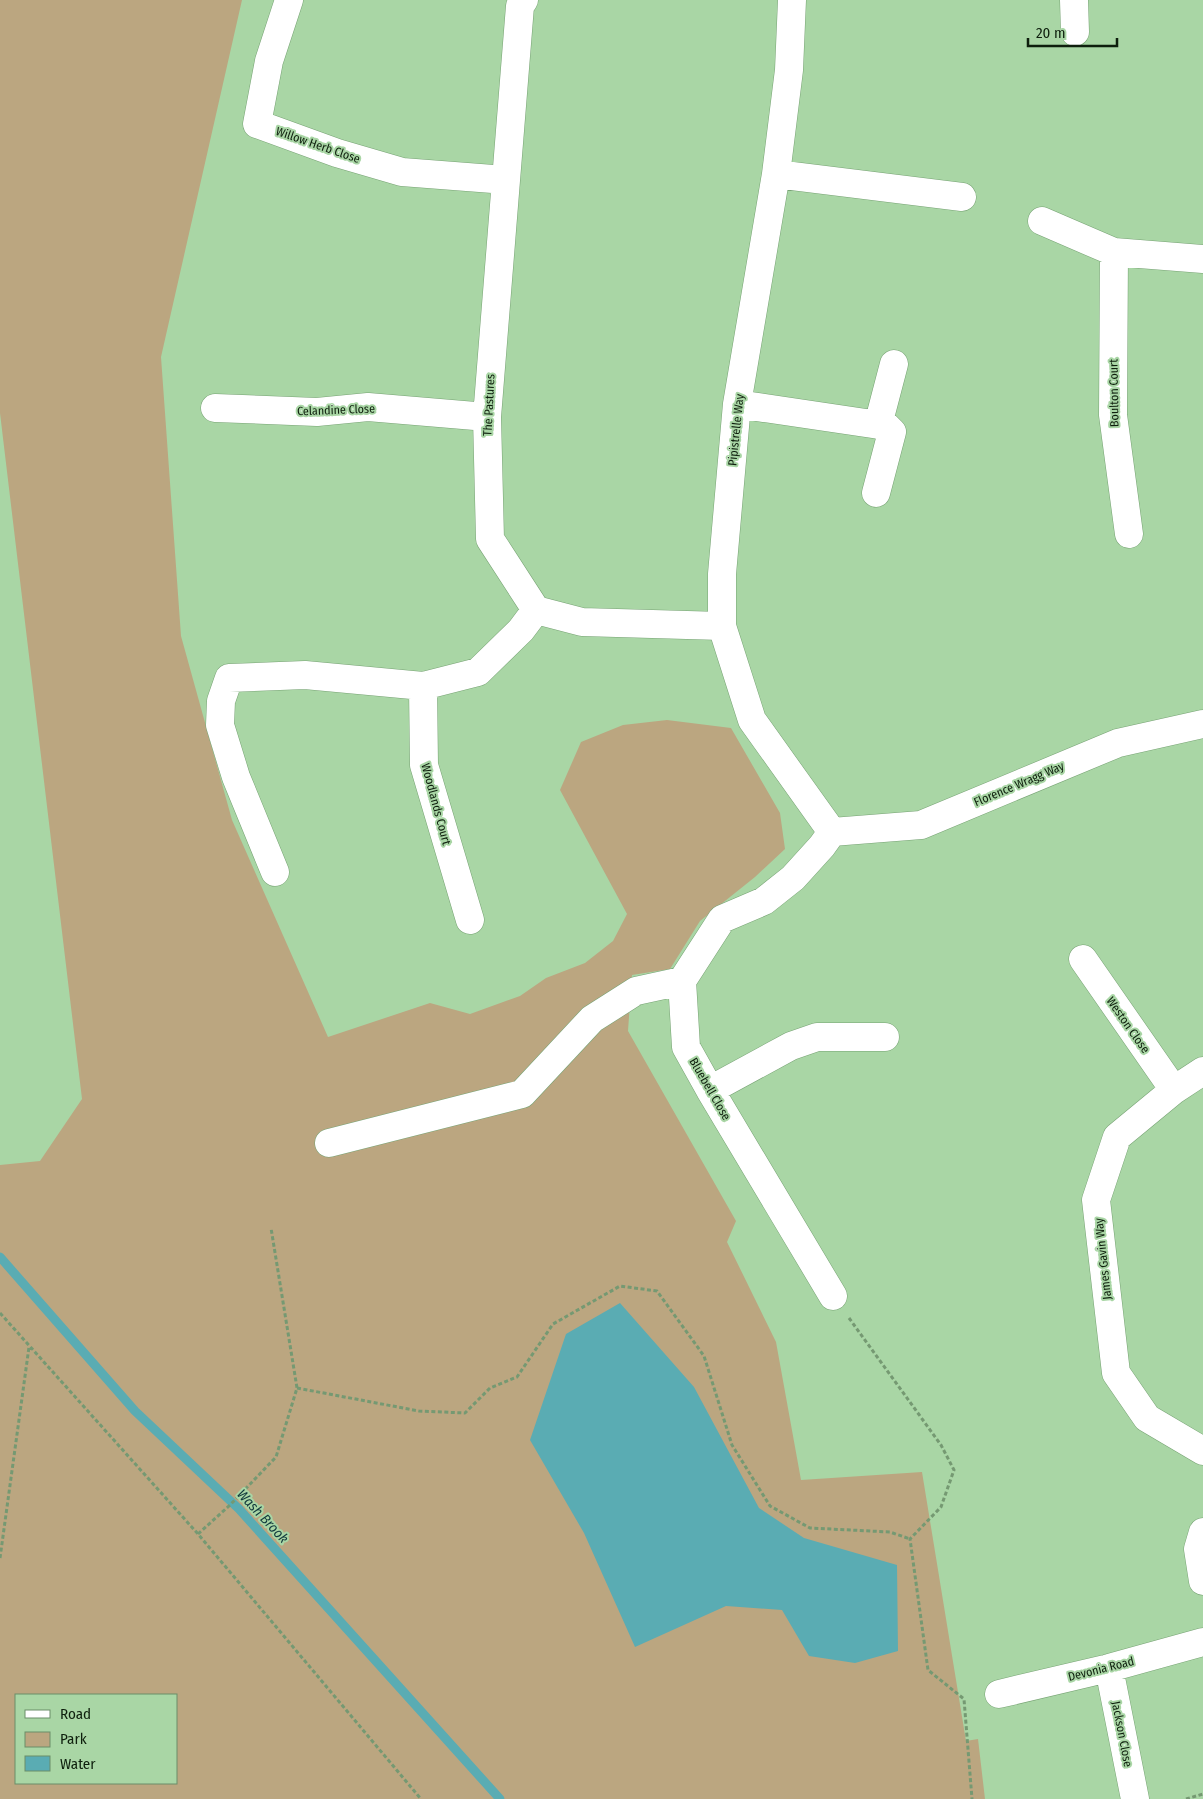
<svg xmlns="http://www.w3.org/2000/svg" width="1203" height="1799" font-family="'Fira Sans Condensed',sans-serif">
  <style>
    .green { fill: #bba680; fill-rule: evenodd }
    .water { fill: #5aacb3 }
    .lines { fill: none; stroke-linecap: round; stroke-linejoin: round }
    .stream { stroke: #5aacb3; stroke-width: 9 }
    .minor-casing { stroke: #77a374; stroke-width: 29 }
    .path { stroke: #759972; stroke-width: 3; stroke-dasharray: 4 2.5; stroke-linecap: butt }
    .minor { stroke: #fff; stroke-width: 28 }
    .labels { text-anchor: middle; stroke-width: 4; stroke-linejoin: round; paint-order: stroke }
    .street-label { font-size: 12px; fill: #0e1f0d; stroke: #a9d6a5 }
    .water-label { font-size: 14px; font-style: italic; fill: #10383c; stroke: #a9d6a5 }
  </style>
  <rect width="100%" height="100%" fill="#a9d6a5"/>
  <path class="green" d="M0,0H242L161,357L181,636L232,820L328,1037L430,1003L470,1014L520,996L546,978L585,963L613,941L627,914L560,790L581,742L623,725L667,720L731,728L780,813L785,849L755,877L700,921L670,969L632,975L628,1031L736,1221L727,1242L776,1342L801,1480L922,1472L966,1741L978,1739L985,1799H0V1165L40,1161L82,1099L0,413ZM16,1695H176V1783H16Z"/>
  <path class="water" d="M620,1303L694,1387L759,1508L804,1538L897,1565L898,1651L855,1663L809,1656L782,1610L726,1606L635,1647L584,1533L530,1440L566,1334Z"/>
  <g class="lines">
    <path class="stream" d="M0,1257L135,1411L239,1509L500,1799"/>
    <defs>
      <path id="minor" d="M289,0L269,61L257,124L337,153L402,172L506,180
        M524,0L520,6L487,417L490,539L536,610L582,622L722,626
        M792,0L789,70L776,174L737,404L722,574V626L752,720L832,832
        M1074,0L1075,32
        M776,174L962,197
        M1042,221L1114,252L1203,259
        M1114,252L1113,415L1129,534
        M737,404L886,426L892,432L876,493
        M215,408L317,412L368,407L487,417
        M878,425L894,364
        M423,686L424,765L470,920
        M832,832L822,846L793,878L764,901L722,919L682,981L686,1047L710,1090L833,1296
        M832,832L921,825L1118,743L1203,724
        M275,872L236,777L220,725L221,701L229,678L305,675L423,686L478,672L521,630L536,610
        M1083,959L1174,1090
        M1203,1071L1174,1090L1117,1137L1096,1200L1116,1373L1147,1418L1203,1451
        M710,1090L791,1046L817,1037H885
        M329,1143L522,1094L592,1019L636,991L682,981
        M1203,1532L1198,1549L1203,1581
        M1109,1668L1135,1799
        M999,1694L1109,1668L1203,1642"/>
    </defs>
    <use href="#minor" class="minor-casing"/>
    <path class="path" d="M0,1313L198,1534L421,1799
      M849,1318L941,1445L954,1470L941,1507L910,1539L928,1670L964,1699L972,1799
      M297,1388L419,1411L465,1413L490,1388L517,1377L553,1324L620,1286L657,1291L704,1356L732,1445L770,1506L810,1528L890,1532L910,1539
      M198,1534L230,1505L276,1457L297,1388L271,1228
      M0,1558L29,1347
      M1186,1799L1203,1794"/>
    <use href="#minor" class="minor"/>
  </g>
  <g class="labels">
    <g class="street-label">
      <text transform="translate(318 145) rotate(19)" y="4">Willow Herb Close</text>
      <text transform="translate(1114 393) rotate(-91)" y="4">Boulton Court</text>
      <text transform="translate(489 405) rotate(-87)" y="4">The Pastures</text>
      <text transform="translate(336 410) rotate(-2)" y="4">Celandine Close</text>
      <text transform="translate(736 430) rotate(-84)" y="4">Pipistrelle Way</text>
      <text transform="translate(1019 784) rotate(-23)" y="4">Florence Wragg Way</text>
      <text transform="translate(436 804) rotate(75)" y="4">Woodlands Court</text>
      <text transform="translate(1128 1025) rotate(55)" y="4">Weston Close</text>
      <text transform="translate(710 1089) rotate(60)" y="4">Bluebell Close</text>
      <text transform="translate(1103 1259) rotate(-96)" y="4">James Gavin Way</text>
      <text transform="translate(1101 1669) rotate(-14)" y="4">Devonia Road</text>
      <text transform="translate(1122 1734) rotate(79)" y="4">Jackson Close</text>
    </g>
    <g class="water-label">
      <text transform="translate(263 1516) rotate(47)" y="5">Wash Brook</text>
    </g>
  </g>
  <rect x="15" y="1694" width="162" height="90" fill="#a9d6a5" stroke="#6b8d68"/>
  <rect x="25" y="1710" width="25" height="8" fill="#ffffff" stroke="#6b8d68"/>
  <text x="60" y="1719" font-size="15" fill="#0e1f0d">Road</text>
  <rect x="25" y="1732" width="25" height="15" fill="#bba680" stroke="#6b8d68"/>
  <text x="60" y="1744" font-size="15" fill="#0e1f0d">Park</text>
  <rect x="25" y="1756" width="25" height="15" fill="#5aacb3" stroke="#6b8d68"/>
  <text x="60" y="1769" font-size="15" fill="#0e1f0d">Water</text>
  <path d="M1028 38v8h89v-8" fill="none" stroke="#0e1f0d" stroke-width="2.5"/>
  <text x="1036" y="38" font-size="15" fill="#0e1f0d" stroke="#a9d6a5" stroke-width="4" paint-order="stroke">20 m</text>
</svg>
